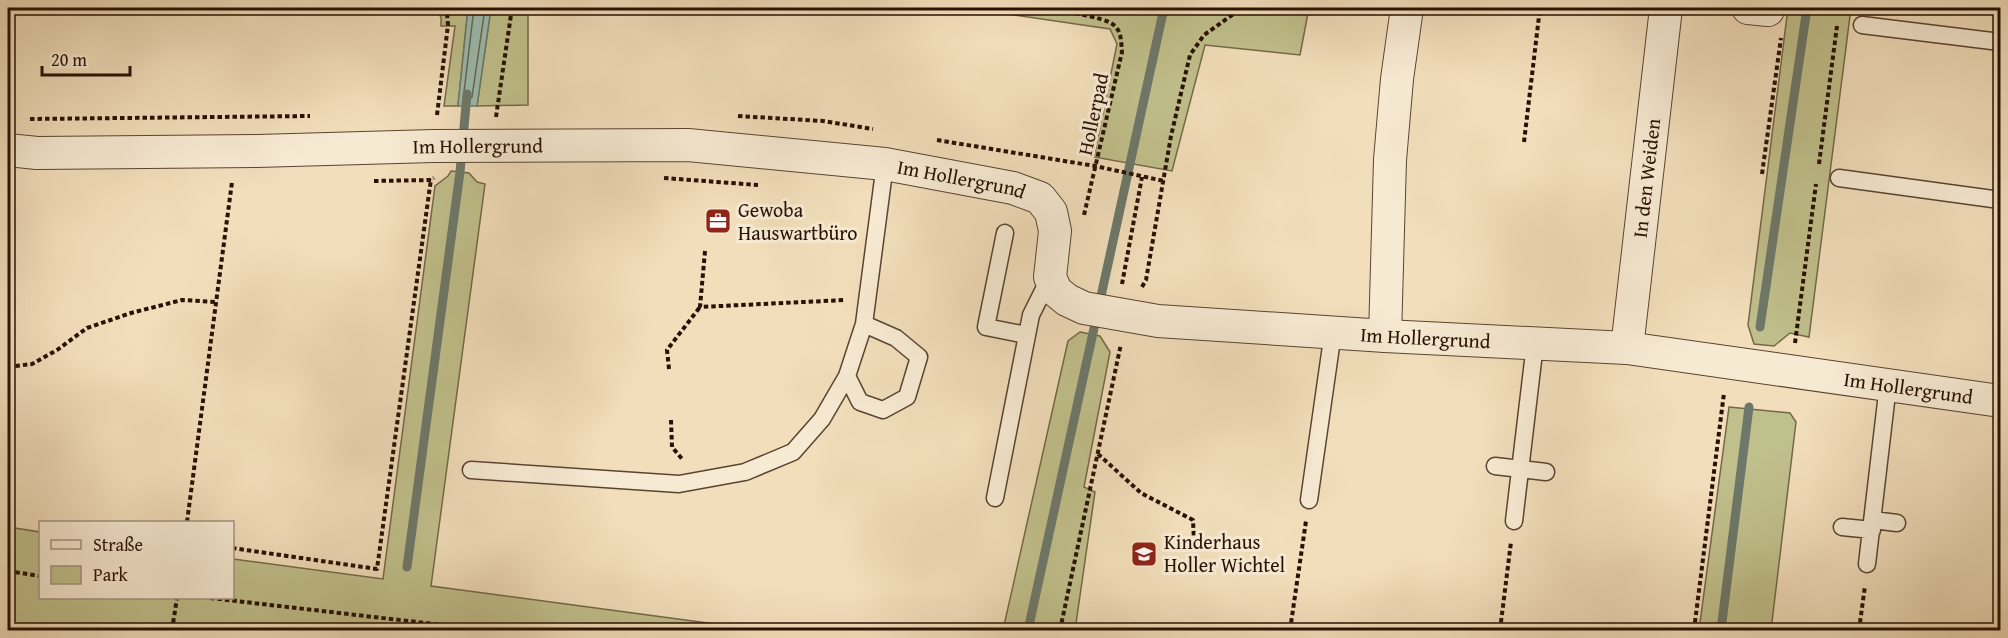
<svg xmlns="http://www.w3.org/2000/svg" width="2008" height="638" font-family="'Gentium Book Plus',serif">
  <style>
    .green { fill: #c0c08c; stroke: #746848; stroke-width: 1.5 }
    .water { fill: #9bbcae; stroke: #6d786a; stroke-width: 1.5 }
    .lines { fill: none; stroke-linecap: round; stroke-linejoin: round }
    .shore { stroke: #626658; stroke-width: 1.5 }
    .stream { stroke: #6d786a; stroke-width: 9 }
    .lane-casing { stroke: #5a4431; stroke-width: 19 }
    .street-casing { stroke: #5a4431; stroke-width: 34 }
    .path { stroke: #281103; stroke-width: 4; stroke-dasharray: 4.5 3; stroke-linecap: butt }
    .lane { stroke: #f7ead3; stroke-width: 16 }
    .street { stroke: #f7ead3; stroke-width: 32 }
    .labels { text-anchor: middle; stroke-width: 6; stroke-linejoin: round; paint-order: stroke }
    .street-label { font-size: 20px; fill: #281103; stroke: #f7ead3 }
    .poi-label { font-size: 20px; fill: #281103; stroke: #f7ead3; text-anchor: start }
  </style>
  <rect width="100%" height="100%" fill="#f2debb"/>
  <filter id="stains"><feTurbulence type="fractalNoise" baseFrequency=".00333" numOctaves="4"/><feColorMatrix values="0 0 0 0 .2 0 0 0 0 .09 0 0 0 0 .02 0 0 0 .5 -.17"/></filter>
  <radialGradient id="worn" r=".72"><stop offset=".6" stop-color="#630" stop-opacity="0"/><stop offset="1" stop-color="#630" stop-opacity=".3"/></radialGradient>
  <path class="green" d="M329,8H468L458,106H444L455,26H441V17L437,12Z
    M491,8H528V105L477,106Z
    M966,8H1167L1170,10L1176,8H1309L1300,55L1205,45L1172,171L1094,157L1117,44L1110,29Z
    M1788,8H1851L1809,337L1790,333L1774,346L1754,344L1748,325Z
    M451,171L469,173L477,182L485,184L431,586L760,630H8V527L40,532V598H232L233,559L383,579L435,186L448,176Z
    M1080,332L1100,336L1110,352L1084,487L1095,492L1075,630H1003L1068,341Z
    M1729,407L1790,413L1796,422L1771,630H1699Z"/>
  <path class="water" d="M468,8H491L477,106H458Z"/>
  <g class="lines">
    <path class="shore" d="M474,8L464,92V98L467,100L472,97L485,8"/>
    <path class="stream" d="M1760,327L1807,8
      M407,567L460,172L467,94
      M1028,630L1164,8
      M1721,630L1749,407"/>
    <defs>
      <path id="lane" d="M1862,25L2000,42
        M1839,178L2000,200
        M1005,233L986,327L1026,335
        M847,376L860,402L883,410L907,397L919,357L896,338L864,324
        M1495,466L1546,472
        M471,470L679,484L745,472L793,452L822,419L847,376L864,324L885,164
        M995,498L1031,315L1050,277
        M1309,500L1333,332
        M1873,520L1897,523
        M1514,521L1535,344
        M1842,527L1872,530
        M1867,564L1888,385"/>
      <g id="street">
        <path d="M1748,8L1768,10"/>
        <path id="s1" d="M8,150L37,153L257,151L433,146L688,145L885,164L1013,188L1040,198L1051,212L1055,231L1050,277L1056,291L1067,300L1084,308L1158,321L1385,336L1627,348L2000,401"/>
        <path d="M1385,336L1390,160L1397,79L1407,8"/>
        <path id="s2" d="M1627,348L1666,8"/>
      </g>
    </defs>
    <use href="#lane" class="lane-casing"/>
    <use href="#street" class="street-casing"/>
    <path class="path" d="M1038,8C1053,10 1106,16 1115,26C1122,33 1121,43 1122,52L1084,215
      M437,115L448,25L447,13L442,8
      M738,116L823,121L873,129
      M496,117L512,8
      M30,119L310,116
      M937,140L1095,166L1164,181
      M1524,142L1540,8
      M1819,164L1837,26
      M1762,174L1781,38
      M664,178L758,185
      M374,181L431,180L434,178
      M705,251L700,307L845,300
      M1122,284L1142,177
      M1142,287L1146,280L1171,136L1190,55L1204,35L1242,8
      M1795,343L1816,184
      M8,367L32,364L57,350L87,328L131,313L182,300L216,302
      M669,369L667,350L700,307
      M671,420L672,447L683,460
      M1098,454L1141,493L1193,520L1194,541
      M187,522L232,182
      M232,548L377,569L431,179
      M8,571L40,576
      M210,598L486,630
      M172,630L177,598
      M1060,630L1121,344
      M1290,630L1306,521
      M1500,630L1511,542
      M1694,630L1724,393
      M1859,630L1865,586"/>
    <use href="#lane" class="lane"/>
    <use href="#street" class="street"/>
  </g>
  <defs>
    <symbol id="office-square" viewBox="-11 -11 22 22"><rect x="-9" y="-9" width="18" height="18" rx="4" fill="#8f2418" stroke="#f7ead3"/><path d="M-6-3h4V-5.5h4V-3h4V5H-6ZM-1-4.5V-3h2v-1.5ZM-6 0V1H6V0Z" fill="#fff"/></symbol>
    <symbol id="school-square" viewBox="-11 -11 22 22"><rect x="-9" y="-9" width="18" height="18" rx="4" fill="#8f2418" stroke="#f7ead3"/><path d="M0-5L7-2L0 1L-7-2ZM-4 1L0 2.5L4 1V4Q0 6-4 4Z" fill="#fff"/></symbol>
  </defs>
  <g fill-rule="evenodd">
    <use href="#office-square" x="703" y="206" width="30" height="30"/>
    <use href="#school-square" x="1129" y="539" width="30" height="30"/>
  </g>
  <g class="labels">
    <g class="street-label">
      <text transform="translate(1093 114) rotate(-78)" y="7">Hollerpad</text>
      <text dy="7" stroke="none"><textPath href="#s1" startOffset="470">Im Hollergrund</textPath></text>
      <text dy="7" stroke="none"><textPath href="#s2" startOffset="171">In den Weiden</textPath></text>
      <text dy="7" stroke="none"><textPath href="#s1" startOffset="956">Im Hollergrund</textPath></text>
      <text dy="7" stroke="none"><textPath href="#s1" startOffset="1512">Im Hollergrund</textPath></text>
      <text dy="7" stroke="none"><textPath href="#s1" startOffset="1998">Im Hollergrund</textPath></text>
    </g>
    <g class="poi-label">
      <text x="738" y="217">Gewoba<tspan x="738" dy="23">Hauswartbüro</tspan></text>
      <text x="1164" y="549">Kinderhaus<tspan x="1164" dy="23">Holler Wichtel</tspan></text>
    </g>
  </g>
  <rect width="2008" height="638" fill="none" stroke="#f2debb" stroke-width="30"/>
  <rect x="9" y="9" width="1990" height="620" fill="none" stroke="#281103" stroke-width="3"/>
  <rect x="15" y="15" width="1978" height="608" fill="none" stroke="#281103" stroke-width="1.5"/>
  <rect x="39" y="521" width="195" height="78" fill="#f7ead3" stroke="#a49380" stroke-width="1.5"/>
  <rect x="51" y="540" width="30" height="9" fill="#f7ead3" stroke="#a49380" stroke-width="1.5"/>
  <text x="93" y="551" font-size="18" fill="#281103">Straße</text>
  <rect x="51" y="566" width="30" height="18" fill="#c0c08c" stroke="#a49380" stroke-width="1.5"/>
  <text x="93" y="581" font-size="18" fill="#281103">Park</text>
  <path d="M42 66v9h88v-9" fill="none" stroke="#281103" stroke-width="3"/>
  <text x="51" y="66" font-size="18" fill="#281103" stroke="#f7ead3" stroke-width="4.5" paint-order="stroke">20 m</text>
  <rect width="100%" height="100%" filter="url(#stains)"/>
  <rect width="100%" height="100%" fill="url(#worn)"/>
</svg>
